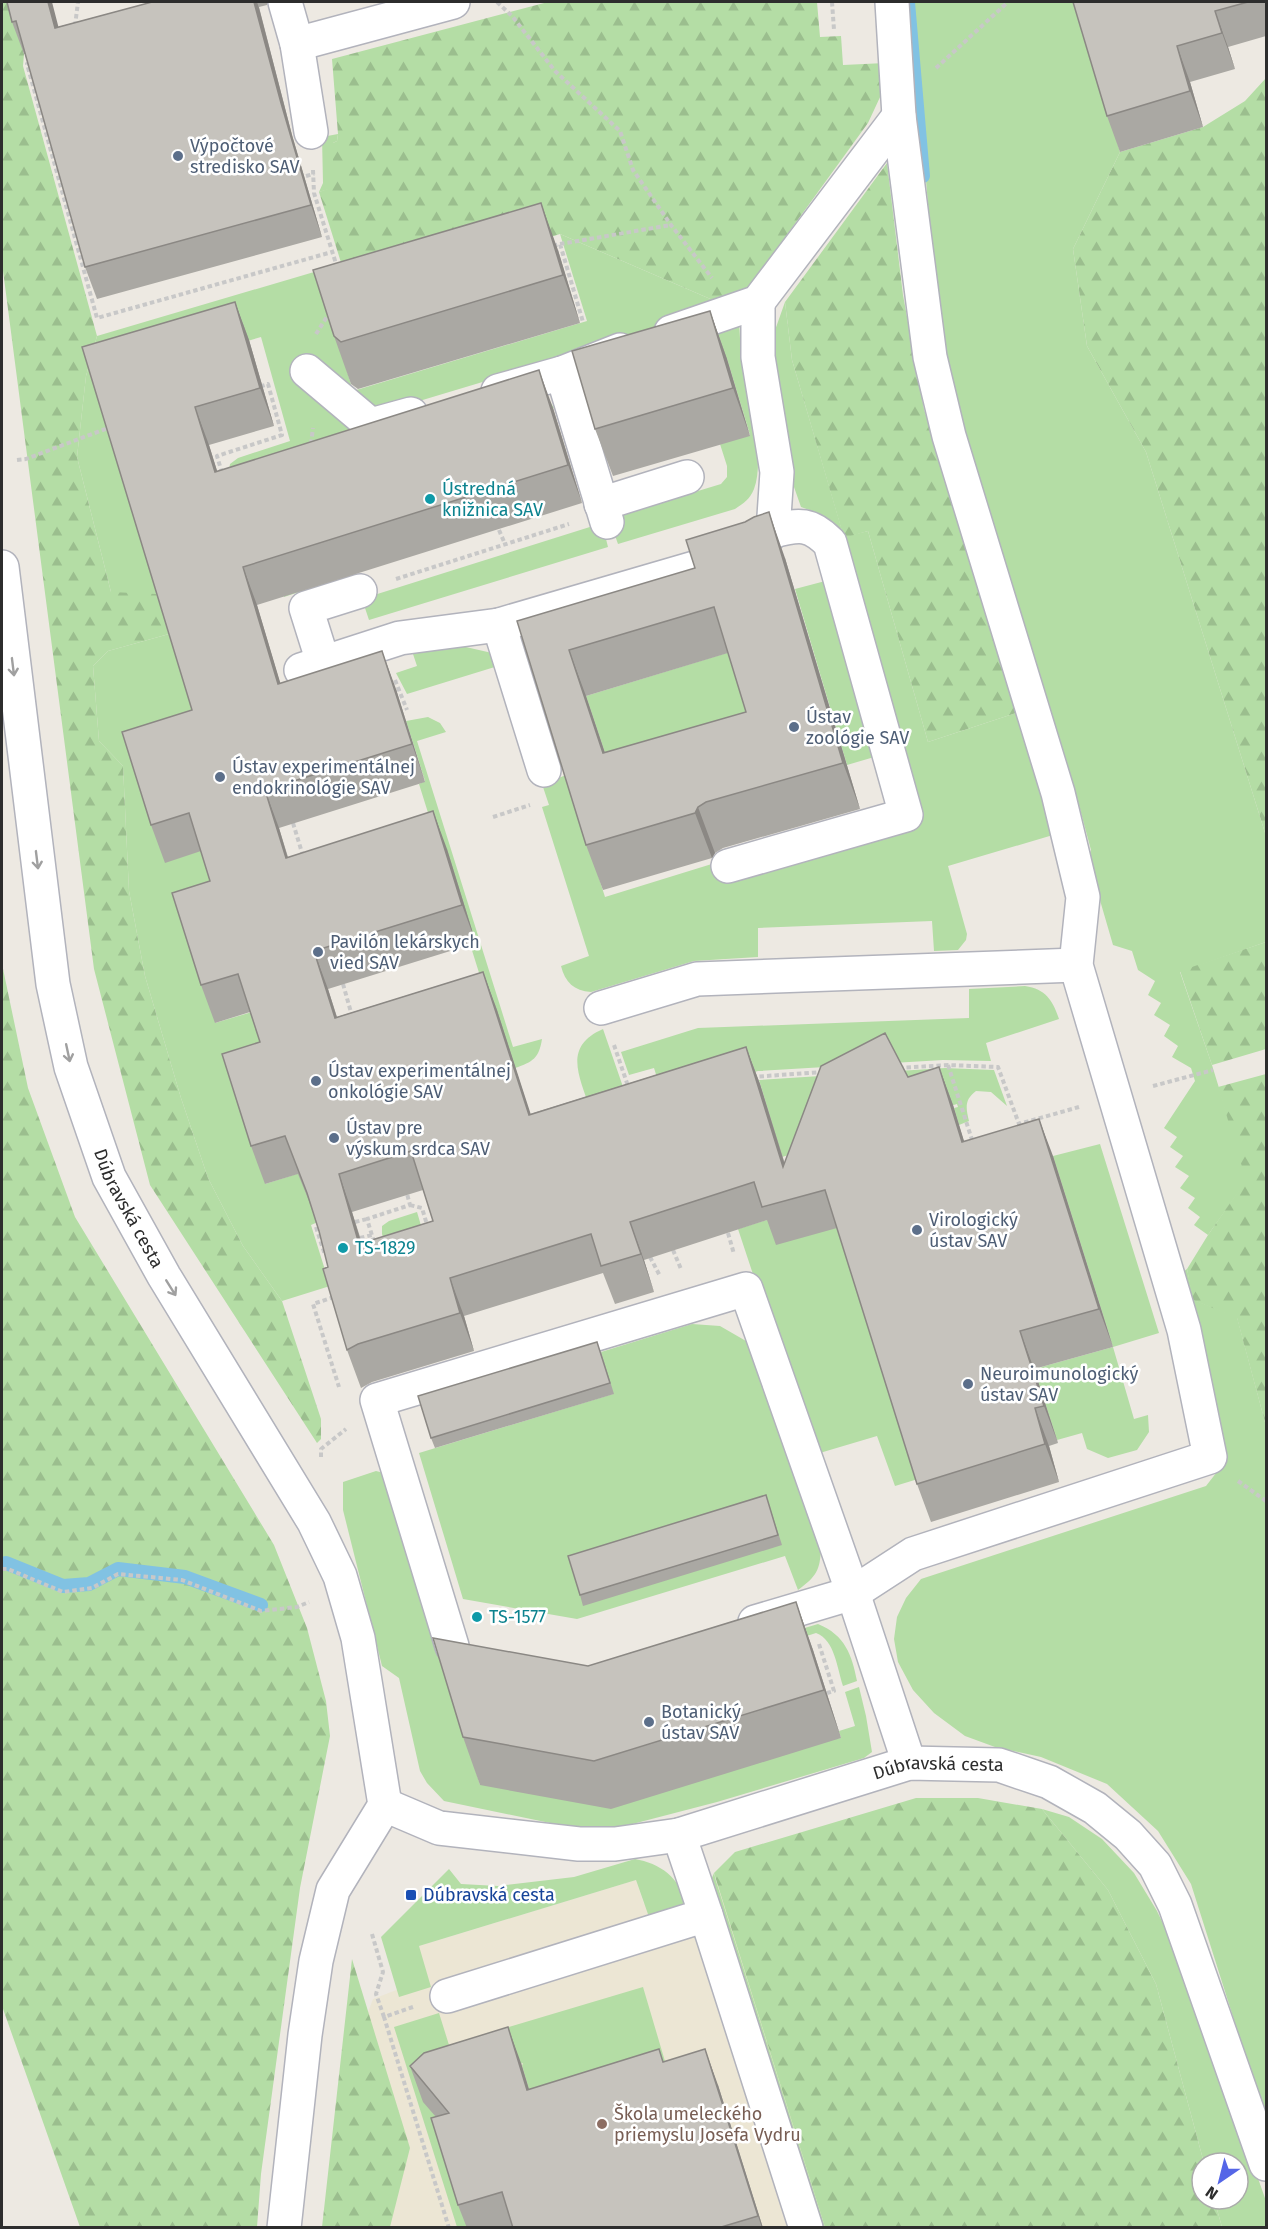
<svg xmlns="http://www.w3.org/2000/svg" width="1268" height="2229" font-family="'Fira Sans',sans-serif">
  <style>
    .education { fill: #ece6d4 }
    .grass { fill: #b4dda5 }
    .forest { fill: url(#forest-firs) }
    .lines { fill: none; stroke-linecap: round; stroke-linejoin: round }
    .stream { stroke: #81c2e3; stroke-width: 14 }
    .minor-casing { stroke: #b2b3bc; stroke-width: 36 }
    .path { stroke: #c8c8c8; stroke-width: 4; stroke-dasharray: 4.5 3; stroke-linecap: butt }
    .minor { stroke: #fff; stroke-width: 33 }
    .wall { fill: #aaa8a3; fill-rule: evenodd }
    .shaded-wall { fill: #8b8884 }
    .building { fill: #c6c3bd; stroke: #8b8884; stroke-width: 1.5; fill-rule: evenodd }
    .oneway { stroke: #a0a0a0 }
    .service-dot { fill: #5c6f8a; stroke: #fff; stroke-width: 2 }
    .culture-dot { fill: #0f9aa8; stroke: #fff; stroke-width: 2 }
    .transit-dot { fill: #1a4fb4; stroke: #fff; stroke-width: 2 }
    .education-dot { fill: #8d6e63; stroke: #fff; stroke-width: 2 }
    .labels { text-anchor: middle; stroke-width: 5; stroke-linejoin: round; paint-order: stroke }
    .service-label { font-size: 18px; fill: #4e5e75; stroke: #fff; text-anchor: start }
    .culture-label { font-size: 18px; fill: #0d838f; stroke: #fff; text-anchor: start }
    .street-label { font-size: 18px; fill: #2d2d2d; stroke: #fff }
    .transit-label { font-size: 18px; fill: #164399; stroke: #fff; text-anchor: start }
    .education-label { font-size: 18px; fill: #785e54; stroke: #fff; text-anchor: start }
  </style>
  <defs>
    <pattern id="forest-firs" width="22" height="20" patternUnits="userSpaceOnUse" patternTransform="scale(1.5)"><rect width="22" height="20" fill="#b4dda5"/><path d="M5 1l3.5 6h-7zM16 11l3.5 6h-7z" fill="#9bbe8e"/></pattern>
  </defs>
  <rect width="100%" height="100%" fill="#ede9e2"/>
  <path class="education" d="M636,1880L644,1904L716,1881L887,2227L342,2228L365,2020L373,1999L399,1989L419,1946Z"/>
  <path class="grass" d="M911,2H1076L1120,152L1073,249L1087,346L1146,452L1266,836V942L1180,972L1212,1065L1247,1180L1208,1235L1194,1225L1200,1217L1188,1208L1195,1198L1180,1188L1189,1176L1175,1167L1183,1156L1170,1147L1177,1137L1164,1128L1195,1081L1191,1068L1172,1057L1178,1046L1164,1036L1170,1025L1154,1015L1161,1003L1148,995L1155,981L1138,970L1132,951L1113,945L1088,859L1091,850L1077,798L970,453L946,353L932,252Z
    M338,134L337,141L333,143V188L319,192L323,183L322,137Z
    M560,234L722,304L596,348L386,411L347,397L302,354L292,369L373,438L545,394L554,408L277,495L305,590L284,597L274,568L228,477L230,464L238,458L290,441L261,337L133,375L198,721L203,851L224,919L215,1023L252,1012L274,1080L265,1184L303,1172L318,1222L311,1225L330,1286L282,1301L243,1246L208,1178L181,1098L145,976L129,891L123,766L99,741L93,666L108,651L169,634L111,592L77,457L86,376L97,336L331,267V318L353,391L587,321Z
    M785,302L792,360L844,537L868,531L928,742L1016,713L1046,808L1053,835L948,866L967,934L966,940L958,950L934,951L932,921L758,928V957L694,961L591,992C574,991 565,982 561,966L589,956L542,807L549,805L540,778L551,781L566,775L605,897L715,863L720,881L920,821L830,524L815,512L801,507L794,487L771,358L774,333Z
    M739,322C740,334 740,347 742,359C748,393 766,457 754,489C750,499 744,503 735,509L618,544L612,527L619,515L721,484L727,477V466L720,444L750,435L727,359L595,373Z
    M593,526L604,531L608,547L369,620L365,608L371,596Z
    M829,580L881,755L847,765L795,589Z
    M457,645L492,653L498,666L407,694L396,673L417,666L413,654Z
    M730,652L762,758L620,798L586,696Z
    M428,717L440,723L446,732L417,741L513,1047L542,1039C539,1058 533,1062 515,1068L491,1011L470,944L475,942L447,850L440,851L419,784L425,781L406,721Z
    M1025,986C1046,989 1053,1001 1059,1019L986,1043L991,1061L943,1060L758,1071L664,1100L654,1068L629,1075L621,1052L698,1028L969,1018V989Z
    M603,1029L631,1110L590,1109C580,1077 562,1047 603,1029Z
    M945,1068L994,1070L1007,1106L991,1092L976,1091C964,1100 966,1108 969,1121L959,1125L954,1108L958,1107L957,1104L782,1157L759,1080Z
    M1100,1144L1159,1333L1113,1347L1134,1419L1148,1415L1149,1432L1137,1450L1108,1458L1087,1449L1082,1433L1057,1440L1034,1369L1113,1347L1053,1156Z
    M817,1204L839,1226L918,1479L895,1486L877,1436L813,1455L738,1229Z
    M417,1212L428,1249L390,1261L382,1234V1226L389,1221Z
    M1187,1269L1194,1300L1237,1317L1266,1426V2121L1191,1884L1158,1831L1107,1784L1041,1757L995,1747L965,1736L934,1713L913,1690L898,1662L894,1639L897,1617L906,1598L921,1579L1206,1486L1227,1459L1178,1276Z
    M692,1324L720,1326L746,1341L761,1366L821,1548C820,1570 817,1576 798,1590L785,1556L577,1619L463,1599L419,1453L613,1394L601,1352Z
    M376,1471L384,1473L480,1785L841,1738L839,1731L855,1726L845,1692L859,1687L866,1716L872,1752L864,1758L717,1802L617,1828L579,1829L444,1801L427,1783L420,1771L399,1678L382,1666L343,1510V1482Z
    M818,1624C845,1635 852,1655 857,1681L843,1686C837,1668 835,1640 816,1633L748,1655L744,1646Z
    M1042,1809L1069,1817L1102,1839L1134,1873L1157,1911L1182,1963L1266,2201V2227H1222L1214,2199H1238V2163H1204L1156,1984L1108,1890Z
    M635,1859C659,1863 682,1878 684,1904L675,1910L649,1917L636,1880L419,1946L431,1987L399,1997L381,1937L449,1869L461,1884L498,1886L574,1877Z
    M714,1873L716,1881L825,2227H818L711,1880Z
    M643,1987L672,2085L540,2126L522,2066L523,2063L437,2089L447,2118L467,2227H457L394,2027L439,2013L449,2045Z"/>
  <path class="forest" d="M2,2H10L24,54L23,66L97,336L86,376L77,457L111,592L156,594L169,634L108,651L93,666L99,741L123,766L129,891L145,976L181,1098L208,1178L243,1246L282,1301L321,1419V1439L317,1443L150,1185L94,969L2,263Z
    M548,2H817L820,37L841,36L843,65L885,63L881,95L868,123L744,294L722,304L560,234L353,301L319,192L333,187V143L337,141L338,134L332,59Z
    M1266,78V836L1146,452L1087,346L1073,249L1120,152L1203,127L1245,101Z
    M887,163L903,295L924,409L1016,713L928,742L868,531L844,538L792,360L785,302Z
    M1266,942V1049L1212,1065L1180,971Z
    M2,964L28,1088L75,1217L274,1545L307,1628L326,1701L330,1736L300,1888L261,2174L257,2227H80L2,2006Z
    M1266,1074V1426L1237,1318L1193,1300L1187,1269L1208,1235L1246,1180L1218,1087Z
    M916,1798H978L1042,1809L1108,1890L1156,1984L1204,2163H1202V2199H1214L1222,2227H825L714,1873L735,1852Z
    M352,1959L410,2148L390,2227H322Z"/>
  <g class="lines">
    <path class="stream" d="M908,2L923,176
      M2,1564L6,1563L63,1586L89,1584L118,1569L185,1577L261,1605"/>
    <defs>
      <g id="minor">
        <path d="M285,2L297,44L311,132"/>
        <path d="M297,44L453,2"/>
        <path d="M671,332L758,302L899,116"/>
        <path d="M307,371L371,425L411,414"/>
        <path d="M562,373L607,522"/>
        <path d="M498,391L562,373L620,350"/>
        <path d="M601,504L687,477"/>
        <path id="s1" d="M2,567L53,984L71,1067L109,1177L164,1276L314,1522L340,1576L358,1638L385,1805L333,1890L316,1961L305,2035L284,2228"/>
        <path d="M499,625L544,770"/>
        <path d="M323,662L306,608L360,591"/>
        <path d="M301,670L400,638L499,625L756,550L773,531L777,472L758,357V302"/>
        <path d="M728,866L906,815L830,543C810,523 800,524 773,531"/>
        <path d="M601,1008L697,979L1076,965"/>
        <path d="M755,1622L853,1593L913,1554L1210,1457L1184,1330L1076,965L1083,897L1058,793L949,436L930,357L899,116L892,2"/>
        <path d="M452,1646L377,1400L746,1289L853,1593L909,1763"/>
        <path id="s2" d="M385,1805L439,1828L579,1844H615L679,1835L909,1763L999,1765L1049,1782L1095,1808L1128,1835L1155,1865L1175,1905L1266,2164"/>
        <path d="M706,1915L806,2228"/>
        <path d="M447,1996L706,1915L679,1835"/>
      </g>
    </defs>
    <use href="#minor" class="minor-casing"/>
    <path class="path" d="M497,2L512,16L555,71L620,131L633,170L671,225L712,278
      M832,2L834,30
      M75,26L78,2
      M31,63L27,64L97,318L332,252
      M936,68L1008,2
      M313,170L314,193L337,267
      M306,176L314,174
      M560,244L671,225
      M553,246L560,244L583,322
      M316,334L328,315L331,314
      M311,444L313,428
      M17,460L26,459L108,428
      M222,473L217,456L282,435L268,384L262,386
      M499,530L505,544
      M396,579L569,524
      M395,680L407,710
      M493,817L530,805
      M293,823L303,856
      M343,984L352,1016
      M614,1045L628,1086
      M948,1065L973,1143
      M899,1068L948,1065L998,1067L1019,1124
      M752,1077L822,1072
      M1153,1086L1213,1070
      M1019,1126V1124L1079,1107
      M410,1205L422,1208L428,1228
      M355,1222L367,1219
      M316,1227L325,1255
      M728,1233L734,1254
      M360,1238L372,1235
      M374,1242L367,1219L410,1205L406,1190
      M673,1250L681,1269
      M650,1257L660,1276
      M334,1297L313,1304L339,1387
      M321,1457V1449L346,1429
      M1238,1481L1266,1501
      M2,1569H8L63,1592L92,1588L118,1574L182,1580L261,1611L297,1607L309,1602
      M819,1644L834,1691L827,1693
      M372,1934L383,1972L376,1994L384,2017
      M413,2007L384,2017L449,2228"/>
    <use href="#minor" class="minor"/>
  </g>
  <path class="wall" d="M7,2L58,27L152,2H267V5L259,7L292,135L322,237L97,299L85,267L25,54H24L12,22Z
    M1073,2H1266V36L1228,47L1235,69L1190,82L1203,127L1120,152L1107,116Z
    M558,250L580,323L358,389L351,384L334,336Z
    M235,302L249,340L274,426L209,445L217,471L553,408L582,503L257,605L280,683L396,689L425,782L279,828L288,857L447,849L476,943L328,989L337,1017L483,972L497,1010L530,1114L746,1047L760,1084L785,1164L908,1077L939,1067L953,1105L964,1142L1053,1156L1113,1347L1034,1369L1058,1443L1049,1446L1059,1482L931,1522L917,1484L837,1228L776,1245L767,1220L644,1260L654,1292L615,1304L603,1273L464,1316L474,1351L372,1382L361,1388L347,1350L328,1267L319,1231L311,1206L298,1174L265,1184L251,1146L260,1042L250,1012L215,1023L201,985L210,881L201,851L165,863L151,825L192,710L82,347ZM423,1190L433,1221L362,1243L352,1212Z
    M710,311L727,359L750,436L613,476L595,429Z
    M785,558L860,809L723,848L715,853L712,858L603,890L586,845L517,621ZM728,653L746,712L605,753L586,696Z
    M601,1352L614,1394L435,1448L431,1438Z
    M766,1495L782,1545L583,1606L580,1595Z
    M796,1602L813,1650L841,1738L611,1809L480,1785L463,1737L588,1666Z
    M664,2062L718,2085L763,2228H467L458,2205L436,2117L423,2102L410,2066L521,2063L529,2089Z"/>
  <path class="shaded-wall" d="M48,2H52L67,60L55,28Z
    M254,2H257L259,8L292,135L322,237L311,205L281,103Z
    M1215,11L1228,47L1235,69L1222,33Z
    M1177,46L1190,82L1203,127L1190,91Z
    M541,203L558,250L580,323L563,275Z
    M235,302L249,340L274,426L260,388Z
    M710,311L727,359L750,436L733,388Z
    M539,370L553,408L582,503L568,465Z
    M195,407L209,445L229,509L215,472Z
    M769,512L785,558L860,809L843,763Z
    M243,567L257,605L292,722L278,684Z
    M569,650L586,696L620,798L603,753Z
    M382,651L396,689L425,782L412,744Z
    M265,790L279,828L299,896L286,858Z
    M698,807L715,853L712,858L695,813Z
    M433,811L447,849L476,943L462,905Z
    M314,951L328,989L349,1056L335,1018Z
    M483,972L497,1010L543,1152L529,1115Z
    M746,1047L760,1084L795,1198L783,1167Z
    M939,1067L953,1105L976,1180L962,1142Z
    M1039,1119L1053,1156L1113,1347L1099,1309Z
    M339,1174L352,1212L373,1282L359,1244Z
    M630,1222L644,1260L654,1292L641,1254Z
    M450,1278L464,1316L474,1351L460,1313Z
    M1020,1331L1034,1369L1058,1443L1044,1406Z
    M1035,1408L1049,1446L1059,1482L1045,1444Z
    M796,1602L813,1650L841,1738L824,1690Z
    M508,2027L521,2063L540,2126L527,2090Z
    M705,2049L718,2085L763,2228H762L758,2216Z"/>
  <path class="building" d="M7,2H48L55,28L152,2H254L281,103L311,205L85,267L16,21L12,22Z
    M1073,2H1248L1215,11L1222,33L1177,46L1190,91L1107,116Z
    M541,203L563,275L341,342L334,336L313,270Z
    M235,302L260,388L195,407L215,472L539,370L568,465L243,567L278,684L382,651L412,744L265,790L286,858L433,811L462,905L314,951L335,1018L483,972L529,1115L746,1047L783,1167L821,1066L885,1033L908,1077L939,1067L962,1142L1039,1119L1099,1309L1020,1331L1044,1406L1035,1408L1045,1444L917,1484L825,1190L762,1207L754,1182L630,1222L641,1254L601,1266L591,1234L450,1278L460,1313L358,1344L347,1350L323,1269L328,1267L319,1231L307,1193L285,1136L251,1146L222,1054L260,1042L238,974L201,985L172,893L210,881L189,813L151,825L122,732L192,710L82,347ZM411,1151L433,1221L359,1244L339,1174Z
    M710,311L733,388L595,429L572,351Z
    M769,512L843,763L706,802L698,807L695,813L586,845L517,621L695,568L686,540L745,522L754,517ZM714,607L746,712L603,753L569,650Z
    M597,1342L610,1383L431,1438L418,1396Z
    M766,1495L778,1535L580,1595L568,1556Z
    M796,1602L824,1690L594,1761L463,1737L433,1638L588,1666Z
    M508,2027L527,2090L659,2049L663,2062L705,2049L758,2216L718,2228H513L502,2192L458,2205L431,2118L449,2113L410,2066L424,2053Z"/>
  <defs><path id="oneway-shaft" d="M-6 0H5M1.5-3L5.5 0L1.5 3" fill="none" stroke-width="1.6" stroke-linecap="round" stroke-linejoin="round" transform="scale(1.5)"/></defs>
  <g class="oneway">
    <use href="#oneway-shaft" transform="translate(13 667) rotate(83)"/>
    <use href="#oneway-shaft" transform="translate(37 860) rotate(83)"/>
    <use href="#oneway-shaft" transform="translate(68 1053) rotate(78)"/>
    <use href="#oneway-shaft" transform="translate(171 1288) rotate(58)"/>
  </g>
  <g class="service-dot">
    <circle cx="178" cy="156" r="6"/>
    <circle cx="794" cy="727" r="6"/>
    <circle cx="220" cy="777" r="6"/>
    <circle cx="318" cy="952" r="6"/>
    <circle cx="316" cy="1081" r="6"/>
    <circle cx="334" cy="1138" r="6"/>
    <circle cx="917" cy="1230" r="6"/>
    <circle cx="968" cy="1384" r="6"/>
    <circle cx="649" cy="1722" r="6"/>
  </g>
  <g class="culture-dot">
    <circle cx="430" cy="499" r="6"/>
    <circle cx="343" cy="1248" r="6"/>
    <circle cx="477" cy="1617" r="6"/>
  </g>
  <rect class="transit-dot" x="405" y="1889" width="12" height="12" rx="3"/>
  <circle class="education-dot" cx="602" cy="2124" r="6"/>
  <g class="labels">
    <g class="service-label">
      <text x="190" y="152">Výpočtové<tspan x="190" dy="21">stredisko SAV</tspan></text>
      <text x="806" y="723">Ústav<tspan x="806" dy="21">zoológie SAV</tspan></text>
      <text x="232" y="773">Ústav experimentálnej<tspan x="232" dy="21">endokrinológie SAV</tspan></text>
      <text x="330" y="948">Pavilón lekárskych<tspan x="330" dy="21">vied SAV</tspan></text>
      <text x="328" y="1077">Ústav experimentálnej<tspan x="328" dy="21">onkológie SAV</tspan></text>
      <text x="346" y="1134">Ústav pre<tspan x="346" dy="21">výskum srdca SAV</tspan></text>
      <text x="929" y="1226">Virologický<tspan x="929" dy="21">ústav SAV</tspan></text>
      <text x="980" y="1380">Neuroimunologický<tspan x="980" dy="21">ústav SAV</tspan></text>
      <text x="661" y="1718">Botanický<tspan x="661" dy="21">ústav SAV</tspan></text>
    </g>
    <g class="culture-label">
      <text x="442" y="495">Ústredná<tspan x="442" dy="21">knižnica SAV</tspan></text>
      <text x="355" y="1254">TS-1829</text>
      <text x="489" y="1623">TS-1577</text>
    </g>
    <g class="street-label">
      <text dy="6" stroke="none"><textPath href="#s1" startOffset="658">Dúbravská cesta</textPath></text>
      <text dy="6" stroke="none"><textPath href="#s2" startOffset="570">Dúbravská cesta</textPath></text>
    </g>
    <g class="transit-label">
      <text x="423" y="1901">Dúbravská cesta</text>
    </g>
    <g class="education-label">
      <text x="614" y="2120">Škola umeleckého<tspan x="614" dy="21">priemyslu Josefa Vydru</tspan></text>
    </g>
  </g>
  <rect width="1268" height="2229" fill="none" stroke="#2d2d2d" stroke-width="6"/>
  <g transform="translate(1220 2181) rotate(215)"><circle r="28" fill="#ffffff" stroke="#ababab" stroke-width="1.5"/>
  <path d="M0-4.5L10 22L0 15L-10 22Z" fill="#5566e7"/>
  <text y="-9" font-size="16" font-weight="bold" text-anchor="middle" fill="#2d2d2d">N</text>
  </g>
</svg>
